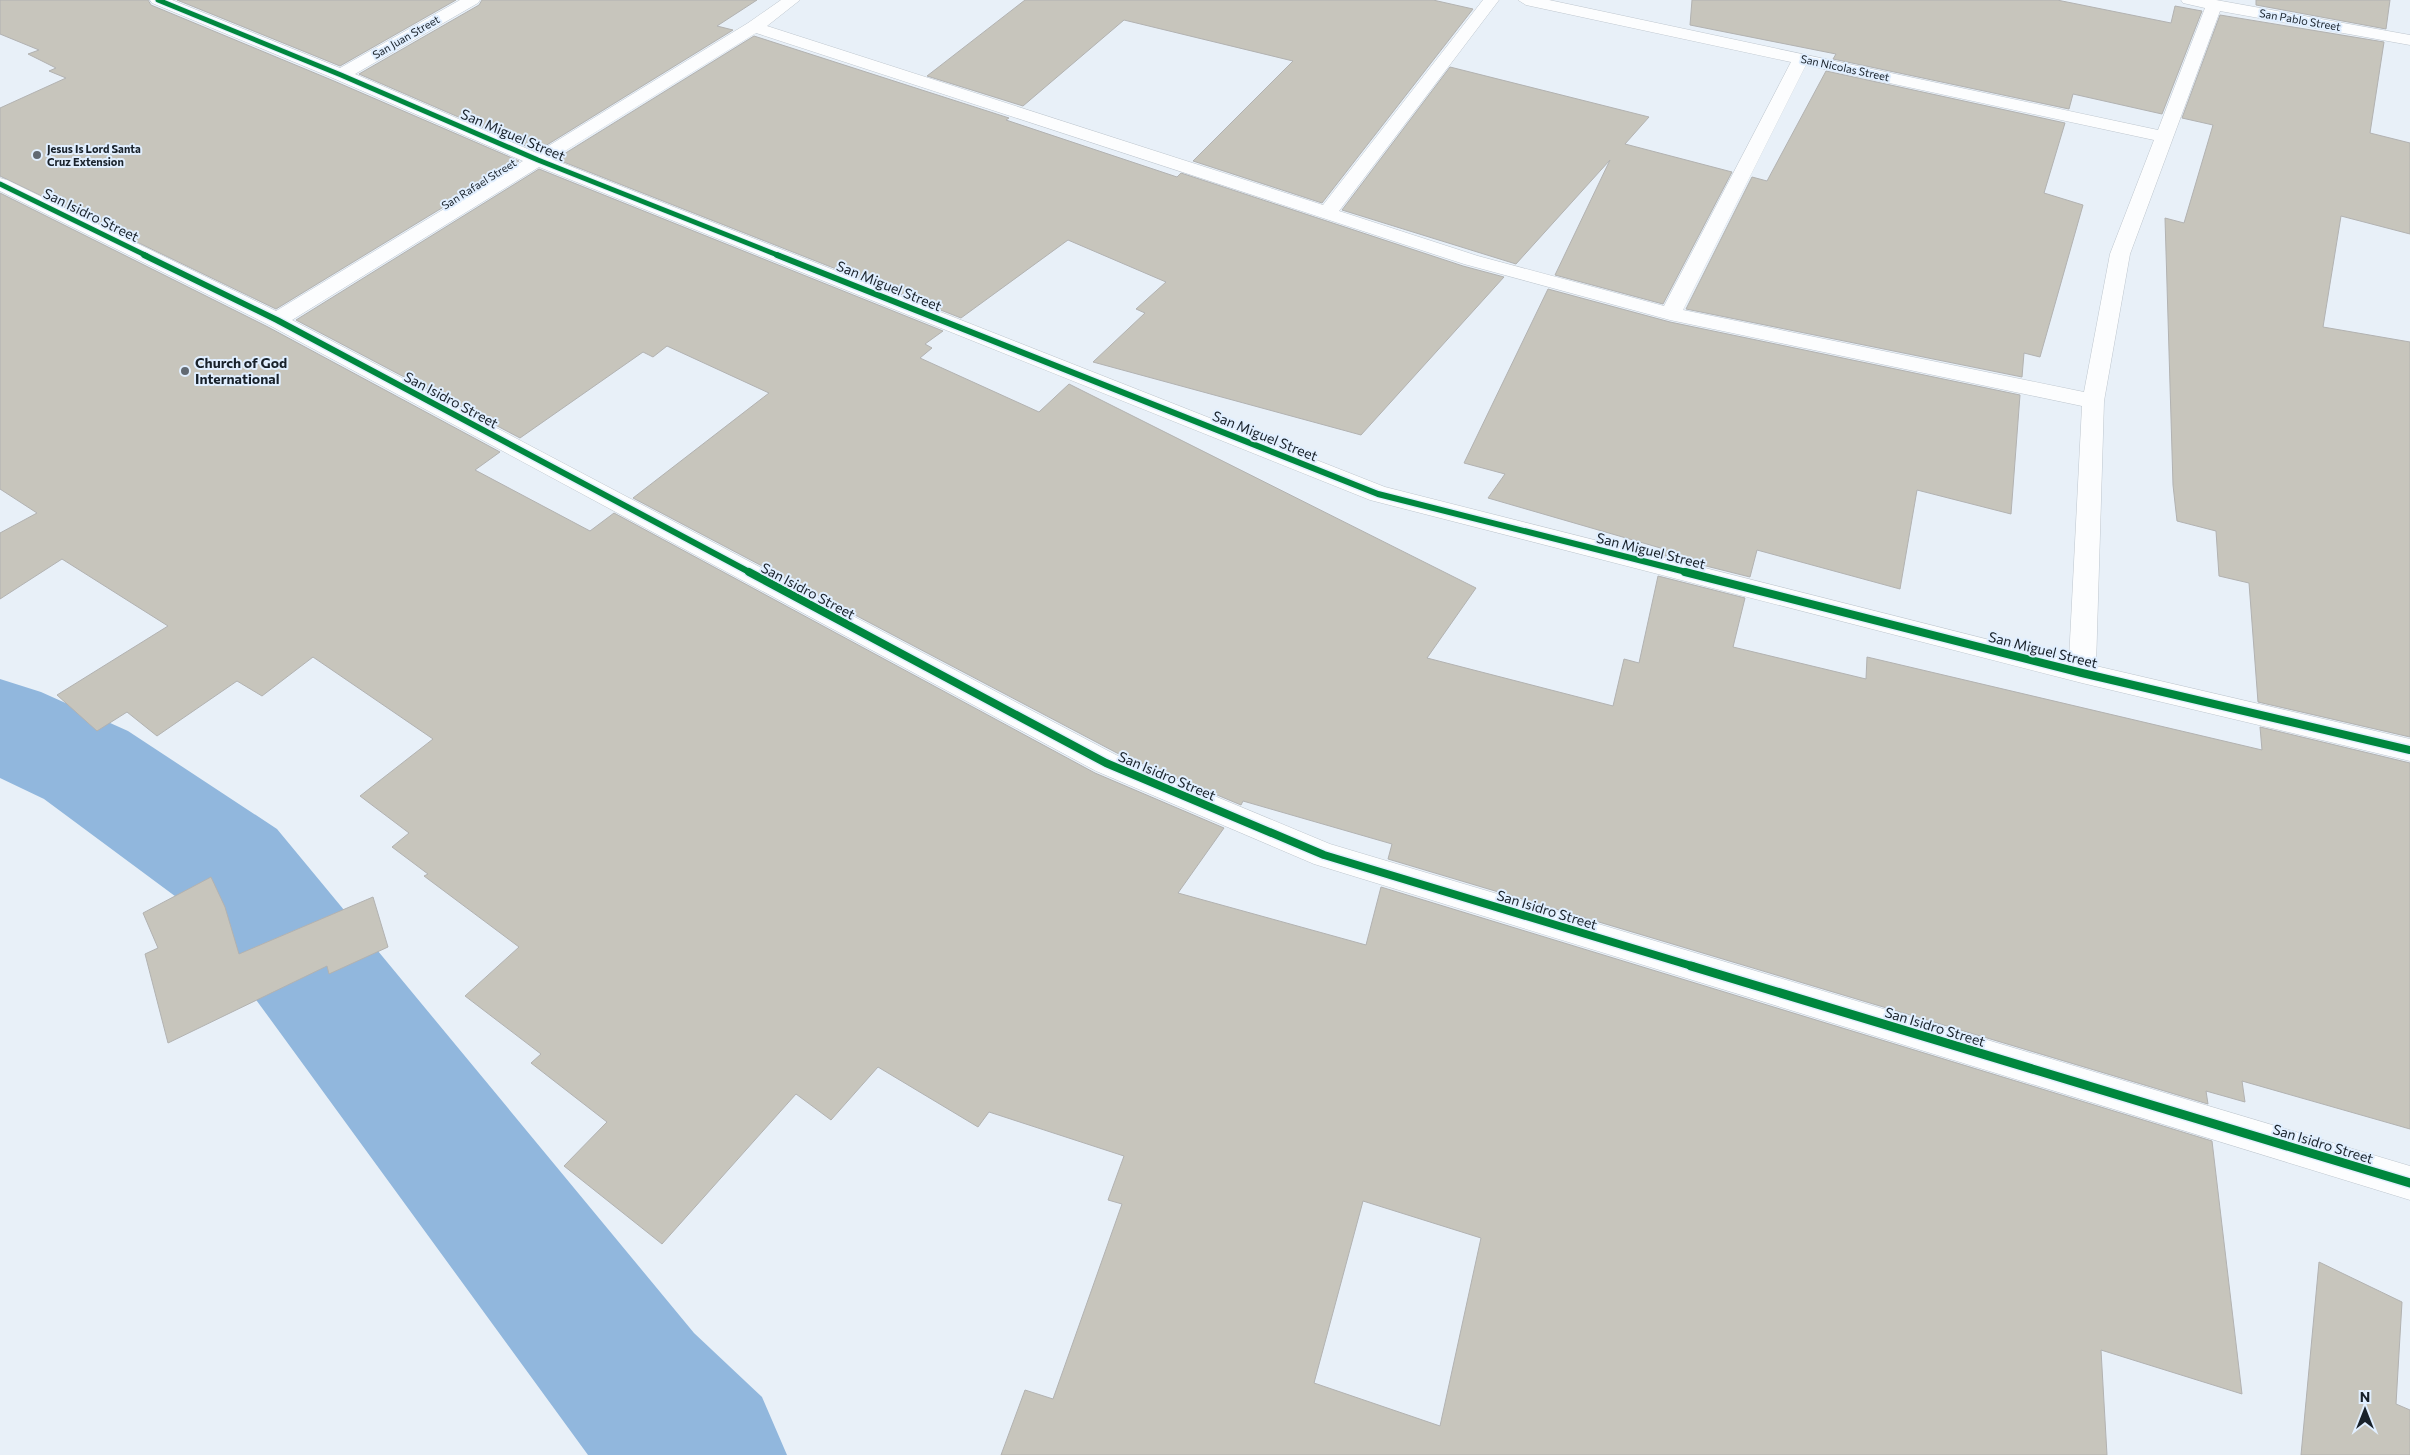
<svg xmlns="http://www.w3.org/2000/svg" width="2410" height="1455" font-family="Commissioner,sans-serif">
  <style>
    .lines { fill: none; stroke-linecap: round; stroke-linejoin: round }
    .river { fill: #91b7dd; fill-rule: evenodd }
    .building { fill: #c7c5bc; stroke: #b2b2b1; fill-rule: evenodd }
    .minor-casing { stroke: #bec6ce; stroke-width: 1 }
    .minor { fill: #fcfdfe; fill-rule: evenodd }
    .cycleway-far3-casing { stroke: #e1efff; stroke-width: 7 }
    .cycleway-far2-casing { stroke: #e1efff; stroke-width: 9 }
    .cycleway-far1-casing { stroke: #e1efff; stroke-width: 11 }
    .cycleway-casing { stroke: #e1efff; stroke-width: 12 }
    .cycleway-far3 { stroke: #00873e; stroke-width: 5 }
    .cycleway-far2 { stroke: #00873e; stroke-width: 6 }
    .cycleway-far1 { stroke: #00873e; stroke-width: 8 }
    .cycleway { stroke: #00873e; stroke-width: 9 }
    .poi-dot { fill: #616972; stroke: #e1efff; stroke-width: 2 }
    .labels { text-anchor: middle; stroke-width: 4; stroke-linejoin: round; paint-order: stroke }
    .far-street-label { font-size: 11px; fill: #18212a; stroke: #e1efff }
    .far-poi-label { font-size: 11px; font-weight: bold; fill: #18212a; stroke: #e1efff; text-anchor: start }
    .street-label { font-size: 14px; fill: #18212a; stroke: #e1efff }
    .poi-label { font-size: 14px; font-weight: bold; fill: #18212a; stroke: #e1efff; text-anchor: start }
  </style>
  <rect width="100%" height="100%" fill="#e8f0f8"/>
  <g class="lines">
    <path class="river" d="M0,679L41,692L128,731L277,829L694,1333L762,1397L787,1455H588L187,905L44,799L0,778Z"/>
  </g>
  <path class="building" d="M0,0H148L151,5L334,81L519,161L276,309L0,176V108L66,78L49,71L56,68L28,54L39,50L0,34Z
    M177,0H456L340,66Z
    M482,0H757L717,26L733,30L537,151L359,74L479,5Z
    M1025,0H1433L1473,9L1322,203L1193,161L1293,61L1124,20L1023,106L927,76Z
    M1692,0H2057L2171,23L2175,6L2202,11L2162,114L2073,94L2069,109L1833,59L1836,54L1690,25Z
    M2256,0H2390L2386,29L2256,5Z
    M2220,15L2384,42L2370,133L2410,143V234L2341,216L2323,327L2410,342V737L2258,702L2249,583L2219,576L2216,531L2177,521L2173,485L2165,218L2184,223L2213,125L2182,118Z
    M754,36L1009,118L1006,120L1177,177L1181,173L1463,266L1504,277L1361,435L1093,362L1145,313L1136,309L1166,282L1068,240L961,318L556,159Z
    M1450,67L1649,117L1625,144L1732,172L1663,304L1555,275L1610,160L1516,264L1342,210Z
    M1826,71L2065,123L2044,193L2083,205L2040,357L2024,353L2022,377L1686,309L1752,177L1767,181Z
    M539,169L943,331L925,344L932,348L920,358L1039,412L1069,384L1476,588L1427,658L1613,706L1624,659L1639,663L1658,576L1745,598L1733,647L1866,679L1867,657L2262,750L2260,727L2410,763V1129L2242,1081L2245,1102L2206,1091L2208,1104L1388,859L1392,844L1243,801L1241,805L1117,753L633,498L769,393L667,346L653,357L643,352L520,438L296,320Z
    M0,193L268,327L500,452L475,470L590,531L614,513L1095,773L1224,828L1178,893L1366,945L1381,887L2212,1141L2242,1394L2101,1350L2107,1455H1001L1025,1390L1053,1399L1122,1204L1108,1200L1124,1156L989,1112L978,1127L878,1067L831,1120L796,1094L662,1244L564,1166L607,1122L531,1063L541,1054L465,996L519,947L424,876L428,874L392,847L409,833L360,796L433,739L313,657L262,696L237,681L157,736L127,712L97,731L57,695L168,626L62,559L0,599V533L37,513L0,489ZM1363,1201L1481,1238L1440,1426L1314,1383Z
    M1548,289L1670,322L2020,395L2011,514L1917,490L1900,589L1757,550L1750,577L1662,555L1664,549L1488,498L1505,474L1464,463Z
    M211,877L225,907L239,954L373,897L388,947L329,974L327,966L168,1043L145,954L158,948L143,913Z
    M2319,1262L2402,1302L2396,1404L2410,1410V1455H2301Z"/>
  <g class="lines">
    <defs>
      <path id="minor" d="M150,0H172L340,68L460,0H480L478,3L355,74L537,153L748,23L781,0H800L767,26L1323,205L1483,0H1499L1339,211L1478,256L1664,306L1791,62L1526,5L1518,0H1549L2158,130L2205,8L2183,3L2181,0H2216L2410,35V45L2220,11L2130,254L2104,401L2096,666L2410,739V761L2082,683L1370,500L539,167L292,320L1116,755L1330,844L2410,1166V1200L1314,864L1096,771L269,325L0,191V178L7,180L276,311L523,161L335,79L152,3ZM756,33L1464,264L1670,320L2082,406L2069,660L1385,487L552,159ZM1806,65L2154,140L2110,254L2084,392L1683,310Z"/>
    </defs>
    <use href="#minor" class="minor-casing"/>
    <use href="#minor" class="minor"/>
    <defs>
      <path id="cycleway-far3" d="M158,0L341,75L538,160L780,256
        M0,184L147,256"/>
      <path id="cycleway-far2" d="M144,255L277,320L751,573
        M777,255L1378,494L1690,573"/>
      <path id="cycleway-far1" d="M749,572L1106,763L1324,855L1695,967
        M1685,572L2082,673L2410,750"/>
      <path id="cycleway" d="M1691,966L2410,1183"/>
    </defs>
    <use href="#cycleway-far3" class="cycleway-far3-casing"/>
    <use href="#cycleway-far2" class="cycleway-far2-casing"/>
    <use href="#cycleway-far1" class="cycleway-far1-casing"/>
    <use href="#cycleway" class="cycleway-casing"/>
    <use href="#cycleway-far3" class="cycleway-far3"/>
    <use href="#cycleway-far2" class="cycleway-far2"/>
    <use href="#cycleway-far1" class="cycleway-far1"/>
    <use href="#cycleway" class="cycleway"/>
  </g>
  <g class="poi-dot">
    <circle cx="37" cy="155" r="5"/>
    <circle cx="185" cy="371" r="5"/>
  </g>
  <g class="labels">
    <g class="far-street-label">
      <text transform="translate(2300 20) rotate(10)" y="4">San Pablo Street</text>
      <text transform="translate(406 37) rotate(-30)" y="4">San Juan Street</text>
      <text transform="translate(1845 68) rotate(12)" y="4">San Nicolas Street</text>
      <text transform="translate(479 184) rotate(-32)" y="4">San Rafael Street</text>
    </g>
    <g class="far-poi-label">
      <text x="47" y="153">Jesus Is Lord Santa<tspan x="47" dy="13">Cruz Extension</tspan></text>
    </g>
    <g class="street-label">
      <text transform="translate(513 135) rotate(23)" y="5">San Miguel Street</text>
      <text transform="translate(91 215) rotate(26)" y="5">San Isidro Street</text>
      <text transform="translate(889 286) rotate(22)" y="5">San Miguel Street</text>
      <text transform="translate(451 400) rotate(28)" y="5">San Isidro Street</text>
      <text transform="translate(1265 436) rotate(22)" y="5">San Miguel Street</text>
      <text transform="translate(1651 551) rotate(14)" y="5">San Miguel Street</text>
      <text transform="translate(808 591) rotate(28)" y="5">San Isidro Street</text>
      <text transform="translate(2043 650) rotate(14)" y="5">San Miguel Street</text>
      <text transform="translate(1167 776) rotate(23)" y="5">San Isidro Street</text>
      <text transform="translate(1547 910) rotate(17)" y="5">San Isidro Street</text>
      <text transform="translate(1935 1027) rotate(17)" y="5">San Isidro Street</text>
      <text transform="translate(2323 1144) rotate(17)" y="5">San Isidro Street</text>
    </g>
    <g class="poi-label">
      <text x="195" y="368">Church of God<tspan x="195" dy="16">International</tspan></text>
    </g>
  </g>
  <g transform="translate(2365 1410)" stroke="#e1efff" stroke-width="4" paint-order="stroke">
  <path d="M0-4L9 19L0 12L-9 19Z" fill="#18212a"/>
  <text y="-8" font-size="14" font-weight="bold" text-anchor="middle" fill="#18212a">N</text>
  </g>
</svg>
